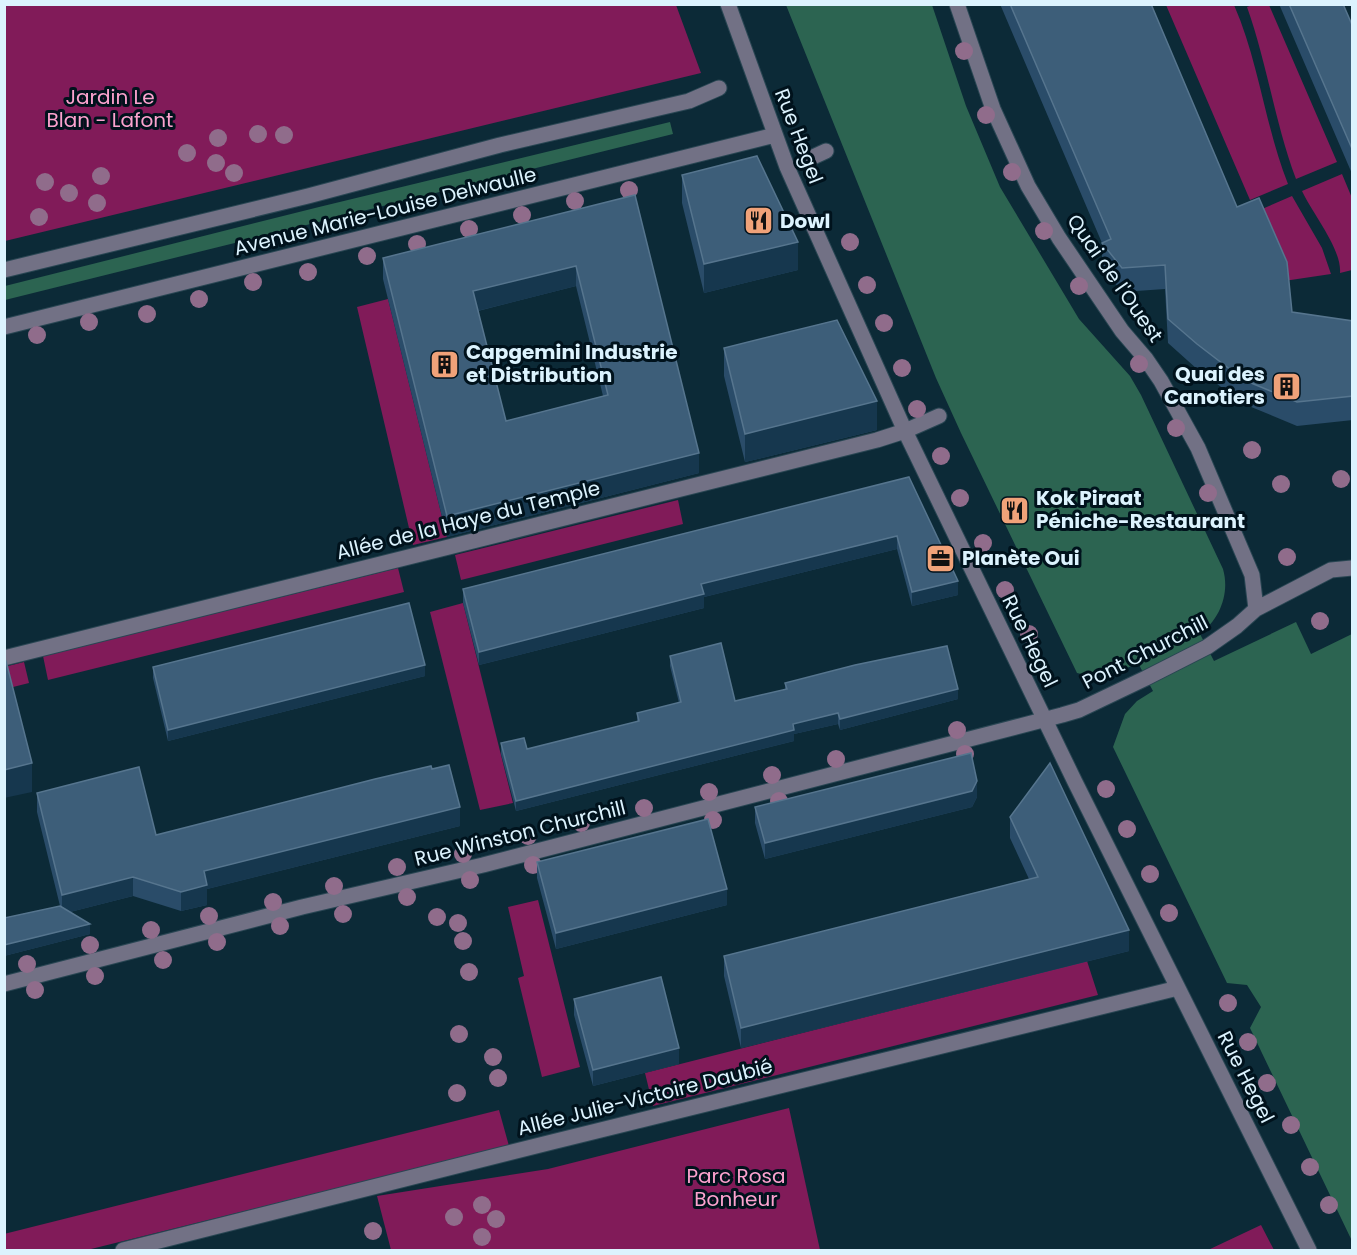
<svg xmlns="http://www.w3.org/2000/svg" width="1357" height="1255" font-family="Poppins,sans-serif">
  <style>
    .green { fill: #811b59 }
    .water { fill: #2c6451 }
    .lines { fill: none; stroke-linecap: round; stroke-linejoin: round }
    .minor-casing { stroke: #294653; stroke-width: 17 }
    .minor { stroke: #727185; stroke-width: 15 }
    .tree { fill: #906c8b }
    .wall { fill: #2a4c69; fill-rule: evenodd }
    .shaded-wall { fill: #16374e }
    .building { fill: #3d5e79; stroke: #56758e; stroke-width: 1.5; fill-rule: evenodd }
    .labels { text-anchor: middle; stroke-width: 6; stroke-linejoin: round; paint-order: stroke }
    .park-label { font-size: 20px; fill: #fca2cf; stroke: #00121c }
    .street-label { font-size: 20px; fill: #dcf3fe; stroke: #00121c }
    .poi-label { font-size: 20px; font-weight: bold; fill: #dcf3fe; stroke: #00121c; text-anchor: start }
  </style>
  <rect width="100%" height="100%" fill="#0c2a37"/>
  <path class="green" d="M4,5H676L701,73L5,241Z
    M1166,5H1234C1259,62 1265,126 1288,184L1250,200Z
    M1252,5H1269L1337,162L1296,179C1275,123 1267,63 1247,7Z
    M1342,174L1352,198V270L1340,273C1342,249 1312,213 1302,191Z
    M1292,196L1322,248L1331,274L1284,281L1255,212Z
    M388,299L447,537L413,545L357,307Z
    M678,500L683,524L461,580L455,555Z
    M398,568L404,592L48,680L43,656Z
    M463,603L513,803L480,810L430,612Z
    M24,662L29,683L5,689L4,667Z
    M538,900L580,1067L542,1077L518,978L524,976L508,907Z
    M1087,961L1098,995L653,1106L645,1073Z
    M789,1108L820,1250H391L377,1196L548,1169Z
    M499,1110L509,1146L87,1250H5L4,1234Z
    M1261,1225L1274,1250H1208Z"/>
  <path class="water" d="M786,5H932L966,106L1000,187L1079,319L1130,376L1141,395L1223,569C1230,593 1220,619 1200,634L1214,661L1296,622L1311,654L1352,634V1241L1250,1028L1261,1007L1247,985L1227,983L1113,747L1125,714L1137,701L1153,691L1138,663C1114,674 1104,679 1077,673L961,433L936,378Z
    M670,122L673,134L5,300V286L319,207Z"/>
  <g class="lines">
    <defs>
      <path id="minor" d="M728,4L787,167L905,431L1075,782L1309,1250
        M957,4L993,109L1028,186L1059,238L1122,331L1146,359L1161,381L1198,448L1252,575L1256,609
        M813,157L826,151
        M4,270L308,196L500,145L689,101L719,88
        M4,327L775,135
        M4,658L877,440L905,431L939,416
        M4,984L302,907L483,865L1062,715L1079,710L1146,678L1207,647L1237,626L1256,609L1331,570L1352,568
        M123,1250L552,1142L1178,988"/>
    </defs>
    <use href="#minor" class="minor-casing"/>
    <use href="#minor" class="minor"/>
  </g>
  <g class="tree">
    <circle cx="964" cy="51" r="9"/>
    <circle cx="986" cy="115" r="9"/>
    <circle cx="258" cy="134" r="9"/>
    <circle cx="284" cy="135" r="9"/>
    <circle cx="218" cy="138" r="9"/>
    <circle cx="187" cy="153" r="9"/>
    <circle cx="216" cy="163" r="9"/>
    <circle cx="1012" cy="172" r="9"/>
    <circle cx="234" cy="173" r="9"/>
    <circle cx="101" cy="176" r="9"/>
    <circle cx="45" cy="182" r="9"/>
    <circle cx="629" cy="190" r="9"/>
    <circle cx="69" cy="193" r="9"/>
    <circle cx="575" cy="201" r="9"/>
    <circle cx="97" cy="203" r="9"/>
    <circle cx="522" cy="215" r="9"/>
    <circle cx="39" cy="217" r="9"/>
    <circle cx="469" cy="229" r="9"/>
    <circle cx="1044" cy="231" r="9"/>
    <circle cx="850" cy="242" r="9"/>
    <circle cx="417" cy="244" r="9"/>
    <circle cx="367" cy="256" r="9"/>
    <circle cx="308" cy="272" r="9"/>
    <circle cx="253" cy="282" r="9"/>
    <circle cx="867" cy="285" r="9"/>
    <circle cx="1079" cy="286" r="9"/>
    <circle cx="199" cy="299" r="9"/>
    <circle cx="147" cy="314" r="9"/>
    <circle cx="89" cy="322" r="9"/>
    <circle cx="884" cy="323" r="9"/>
    <circle cx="37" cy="335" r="9"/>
    <circle cx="1139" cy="364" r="9"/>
    <circle cx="902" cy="368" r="9"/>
    <circle cx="917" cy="409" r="9"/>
    <circle cx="1176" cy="428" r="9"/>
    <circle cx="1252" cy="450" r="9"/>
    <circle cx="941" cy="456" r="9"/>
    <circle cx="1341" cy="479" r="9"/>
    <circle cx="1281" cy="484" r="9"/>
    <circle cx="1208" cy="493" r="9"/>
    <circle cx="960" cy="498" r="9"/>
    <circle cx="983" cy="543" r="9"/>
    <circle cx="1287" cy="557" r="9"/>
    <circle cx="1005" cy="590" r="9"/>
    <circle cx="1320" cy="621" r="9"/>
    <circle cx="1029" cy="634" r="9"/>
    <circle cx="957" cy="730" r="9"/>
    <circle cx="965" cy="754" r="9"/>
    <circle cx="836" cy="759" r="9"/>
    <circle cx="772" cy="775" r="9"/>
    <circle cx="1106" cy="789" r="9"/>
    <circle cx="709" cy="792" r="9"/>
    <circle cx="779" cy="801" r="9"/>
    <circle cx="644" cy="808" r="9"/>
    <circle cx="713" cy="820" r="9"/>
    <circle cx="581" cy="823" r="9"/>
    <circle cx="1127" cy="829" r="9"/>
    <circle cx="528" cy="836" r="9"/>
    <circle cx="463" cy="854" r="9"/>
    <circle cx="533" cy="865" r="9"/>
    <circle cx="397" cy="867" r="9"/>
    <circle cx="1150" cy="874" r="9"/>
    <circle cx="470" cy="880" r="9"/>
    <circle cx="334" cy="886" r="9"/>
    <circle cx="407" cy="897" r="9"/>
    <circle cx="273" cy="902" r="9"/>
    <circle cx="1169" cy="913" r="9"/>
    <circle cx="343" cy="914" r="9"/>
    <circle cx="209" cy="916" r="9"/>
    <circle cx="437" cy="917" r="9"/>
    <circle cx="458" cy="923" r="9"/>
    <circle cx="280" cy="926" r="9"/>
    <circle cx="151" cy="930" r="9"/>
    <circle cx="463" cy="941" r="9"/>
    <circle cx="217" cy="942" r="9"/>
    <circle cx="90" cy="945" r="9"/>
    <circle cx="163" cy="960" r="9"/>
    <circle cx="27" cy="964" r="9"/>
    <circle cx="469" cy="972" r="9"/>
    <circle cx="95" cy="976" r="9"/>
    <circle cx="35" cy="990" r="9"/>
    <circle cx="1228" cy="1003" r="9"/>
    <circle cx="459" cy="1034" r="9"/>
    <circle cx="1248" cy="1042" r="9"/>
    <circle cx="493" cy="1057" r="9"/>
    <circle cx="498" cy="1078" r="9"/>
    <circle cx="1267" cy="1083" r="9"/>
    <circle cx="457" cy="1093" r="9"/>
    <circle cx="1291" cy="1125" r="9"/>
    <circle cx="1310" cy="1167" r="9"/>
    <circle cx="482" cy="1205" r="9"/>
    <circle cx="1329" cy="1205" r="9"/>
    <circle cx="454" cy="1217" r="9"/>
    <circle cx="496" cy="1219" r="9"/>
    <circle cx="373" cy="1231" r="9"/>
    <circle cx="482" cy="1237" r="9"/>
  </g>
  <path class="wall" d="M1000,4H1151L1237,207L1292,312L1353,321V420L1297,426L1244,404L1197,369L1168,343L1165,289L1122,292L1102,267V243Z
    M1279,4H1343L1353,27V176Z
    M682,175L798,270L704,293L682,203Z
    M635,195L699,473L447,537L383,279V258ZM576,286L603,396L506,421L478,311Z
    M724,348L877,430L745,462L724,376Z
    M909,477L958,595L912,606L897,549L704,597V608L479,665L463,603V589Z
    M670,656L735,701L785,690V683L958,699L840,730L838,724L794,734V741L516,811L501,754V743L527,749L637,722V713L679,703L670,666Z
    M153,667L425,676L168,741L153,678Z
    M432,769L460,826L207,889V905L181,911L133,896L70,912L90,934L4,956V918L60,906L37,812V793L156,835Z
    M977,797L972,807L765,859L755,823V807Z
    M1010,817L1129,951L741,1048L724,976V956L1029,879L1010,838Z
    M537,862L727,905L556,949L537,878Z
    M574,999L679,1064L593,1086L574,1015Z"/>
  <path class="shaded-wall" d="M798,242V270L704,293V264Z
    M576,266V286L473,312V291Z
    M877,401V430L745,462V434Z
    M699,453V473L447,537V516Z
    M897,536V549L704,597V608L479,665V652L701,584Z
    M958,581V595L912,606V592Z
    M425,665V676L168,741V730Z
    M958,689V699L840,730V719Z
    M838,713V724L794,734V741L516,811V801L793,724Z
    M32,763V792L4,798V770Z
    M977,781V797L972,807L765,859V843Z
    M460,807V826L207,889V905L181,911V892L204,871Z
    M133,877V896L62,914V895Z
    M727,889V905L556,949V933Z
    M90,924V934L4,956V945Z
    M1129,930V951L741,1048V1028Z
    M679,1048V1064L593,1086V1070Z"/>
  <path class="building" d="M1010,4H1151L1237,207L1259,198L1287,262L1292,312L1353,321V396L1297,402L1244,380L1197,344L1168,319L1165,265L1122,268L1102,243L1111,239Z
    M1289,4H1343L1353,27V151Z
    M757,156L798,242L704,264L682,175Z
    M635,195L699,453L447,516L383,258ZM576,266L608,395L506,421L473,291Z
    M837,320L877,401L745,434L724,348Z
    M909,477L958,581L912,592L897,536L701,584L704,594L479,652L463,589Z
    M409,603L425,665L168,730L153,667Z
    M721,643L735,701L787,689L785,683L855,665L947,646L958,689L840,719L838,713L793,724L794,730L516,801L501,743L524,738L527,749L639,721L637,713L681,702L670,656Z
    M4,661H6L32,763L4,770Z
    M971,753L977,781L972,791L765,843L755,807Z
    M1050,763L1129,930L741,1028L724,956L1038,877L1010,817Z
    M449,765L460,807L204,871L207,885L181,892L133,877L62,895L37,793L139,767L156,835L375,779L431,766L432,769Z
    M708,819L727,889L556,933L537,862Z
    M60,906L90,924L4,945V918Z
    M661,977L679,1048L593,1070L574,999Z"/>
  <defs>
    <symbol id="restaurant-square" viewBox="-11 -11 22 22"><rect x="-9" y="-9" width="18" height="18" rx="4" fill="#f0a279" stroke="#00121c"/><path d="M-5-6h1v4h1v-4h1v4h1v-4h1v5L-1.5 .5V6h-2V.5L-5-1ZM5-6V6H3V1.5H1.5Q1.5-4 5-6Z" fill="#111"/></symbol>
    <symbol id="building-square" viewBox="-11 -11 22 22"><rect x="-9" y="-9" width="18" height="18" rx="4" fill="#f0a279" stroke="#00121c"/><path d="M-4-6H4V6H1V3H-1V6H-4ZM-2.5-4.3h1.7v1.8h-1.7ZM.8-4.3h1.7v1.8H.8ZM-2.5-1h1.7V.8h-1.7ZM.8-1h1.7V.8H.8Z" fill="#111"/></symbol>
    <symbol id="office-square" viewBox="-11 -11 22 22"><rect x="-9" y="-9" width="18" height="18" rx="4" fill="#f0a279" stroke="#00121c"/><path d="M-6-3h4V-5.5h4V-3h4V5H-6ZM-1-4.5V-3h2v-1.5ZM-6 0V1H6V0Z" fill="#111"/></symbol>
  </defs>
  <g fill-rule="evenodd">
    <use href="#restaurant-square" x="742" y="204" width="33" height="33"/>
    <use href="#building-square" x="428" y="348" width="33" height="33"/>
    <use href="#building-square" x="1270" y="370" width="33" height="33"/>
    <use href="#restaurant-square" x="998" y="494" width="33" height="33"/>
    <use href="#office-square" x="924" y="542" width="33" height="33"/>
  </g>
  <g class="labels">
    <g class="park-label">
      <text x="110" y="104">Jardin Le<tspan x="110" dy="23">Blan - Lafont</tspan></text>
      <text x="736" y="1183">Parc Rosa<tspan x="736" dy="23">Bonheur</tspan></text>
    </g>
    <g class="street-label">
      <text transform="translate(799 136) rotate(69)" y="7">Rue Hegel</text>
      <text transform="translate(385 211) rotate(-14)" y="7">Avenue Marie-Louise Delwaulle</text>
      <text transform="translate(1115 278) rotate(55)" y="7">Quai de l'Ouest</text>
      <text transform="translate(468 520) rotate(-14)" y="7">Allée de la Haye du Temple</text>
      <text transform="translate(1030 641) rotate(64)" y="7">Rue Hegel</text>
      <text transform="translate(1145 652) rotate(-27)" y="7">Pont Churchill</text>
      <text transform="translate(520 833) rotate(-14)" y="7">Rue Winston Churchill</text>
      <text transform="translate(1246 1077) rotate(63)" y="7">Rue Hegel</text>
      <text transform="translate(645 1097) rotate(-14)" y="7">Allée Julie-Victoire Daubié</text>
    </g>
    <g class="poi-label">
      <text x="780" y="228">Dowl</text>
      <text x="466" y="359">Capgemini Industrie<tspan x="466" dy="23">et Distribution</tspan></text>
      <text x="1265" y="381" text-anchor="end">Quai des<tspan x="1265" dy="23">Canotiers</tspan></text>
      <text x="1036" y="505">Kok Piraat<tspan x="1036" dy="23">Péniche-Restaurant</tspan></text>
      <text x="962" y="565">Planète Oui</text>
    </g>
  </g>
  <rect width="1357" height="1255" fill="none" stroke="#dcf3fe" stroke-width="12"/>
</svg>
